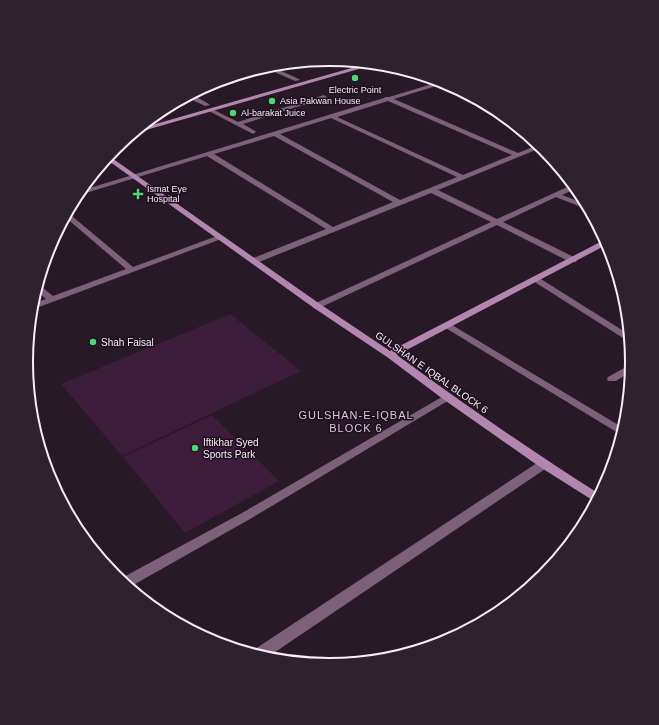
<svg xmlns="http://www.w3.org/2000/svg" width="659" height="725" font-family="Arial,sans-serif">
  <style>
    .green { fill: #3d1c3c }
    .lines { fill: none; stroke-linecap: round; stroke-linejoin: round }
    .street { fill: #7d617b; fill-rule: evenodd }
    .secondary { fill: #b386b0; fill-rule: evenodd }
    .poi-dot { fill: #51d674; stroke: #1e101e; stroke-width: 1.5 }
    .labels { text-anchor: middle; stroke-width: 3; stroke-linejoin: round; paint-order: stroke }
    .far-poi-label { font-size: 9px; fill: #f8edf7; stroke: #1e101e; text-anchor: start }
    .poi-label { font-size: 10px; fill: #f8edf7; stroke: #1e101e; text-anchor: start }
    .street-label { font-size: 10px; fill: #f8edf7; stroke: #1e101e }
    .neighbourhood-label { font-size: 11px; letter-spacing: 1px; fill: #dbc7d9; stroke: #1e101e }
    .rim { fill: none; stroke: #f8edf7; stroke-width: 2 }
  </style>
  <rect width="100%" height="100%" fill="#281927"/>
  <path class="green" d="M230,314L301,371L122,456L61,384Z
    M212,415L279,481L185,533L123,457Z"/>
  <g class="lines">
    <path class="street" d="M268,65L299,79L300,80L295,81L263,67Z
      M442,81L446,83L394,99L518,153L540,144L543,147L438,190L497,219L574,184L577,188L562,195L588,205L591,211L556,197L503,222L576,258L577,260L576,262H570L497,225L317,309L314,308L312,306L314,304L491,222L431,193L254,264L250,261L251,259L326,229L207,156L76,196L80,191L384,98L385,97H389ZM388,101L512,155L463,175L337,117ZM331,118L457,177L400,200L280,134ZM274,136L393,202L333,227L214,154Z
      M191,94L209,104L210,105L205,106L186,97Z
      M324,95L327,97L326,98L243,124L255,131L256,132L253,134L207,110L212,109L238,122Z
      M67,212L133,267L217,236H223L224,238L31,310L32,304L46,299L36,290L38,284L53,296L126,269L65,217Z
      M601,241L607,242L611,249L601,245Z
      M536,276L630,335L631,343L533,281L532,279Z
      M447,322L625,429L623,436L444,327L442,325Z
      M633,363L632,371L616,381H608L607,379L608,377Z
      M447,394L452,397L451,399L250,519L128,588L118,580L242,513Z
      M544,460L548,461L550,464L548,467L265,659L251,654L252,651L540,461Z"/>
    <path class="secondary" d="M369,63L376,64L132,134L138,129Z
      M109,156L320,304L390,351L606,239L608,244L397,355C464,404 531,451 601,495L597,503L540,467L443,399L387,357L314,308L106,159Z"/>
  </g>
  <g class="poi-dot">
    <circle cx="355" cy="78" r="4"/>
    <circle cx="272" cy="101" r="4"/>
    <circle cx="233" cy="113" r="4"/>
    <path d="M136 188h4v4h4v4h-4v4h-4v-4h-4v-4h4z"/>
    <circle cx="93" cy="342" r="4"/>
    <circle cx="195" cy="448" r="4"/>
  </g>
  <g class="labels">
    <g class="far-poi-label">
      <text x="355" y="93" text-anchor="middle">Electric Point</text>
      <text x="280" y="104">Asia Pakwan House</text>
      <text x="241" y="116">Al-barakat Juice</text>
      <text x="147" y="192">Ismat Eye<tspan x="147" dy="10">Hospital</tspan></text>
    </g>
    <g class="poi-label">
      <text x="101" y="346">Shah Faisal</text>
      <text x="203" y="446">Iftikhar Syed<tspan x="203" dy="12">Sports Park</tspan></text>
    </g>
    <g class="street-label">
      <text transform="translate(432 372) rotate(35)" y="4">GULSHAN E IQBAL BLOCK 6</text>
    </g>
    <g class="neighbourhood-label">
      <text x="356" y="419">GULSHAN-E-IQBAL<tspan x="356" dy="13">BLOCK 6</tspan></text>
    </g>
  </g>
  <path d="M0 0H659V725H0ZM33 362a296 296 0 1 1 592 0a296 296 0 1 1-592 0Z" fill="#2f222f" fill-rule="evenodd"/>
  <path class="rim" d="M33 362a296 296 0 1 1 592 0a296 296 0 1 1-592 0Z"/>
</svg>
